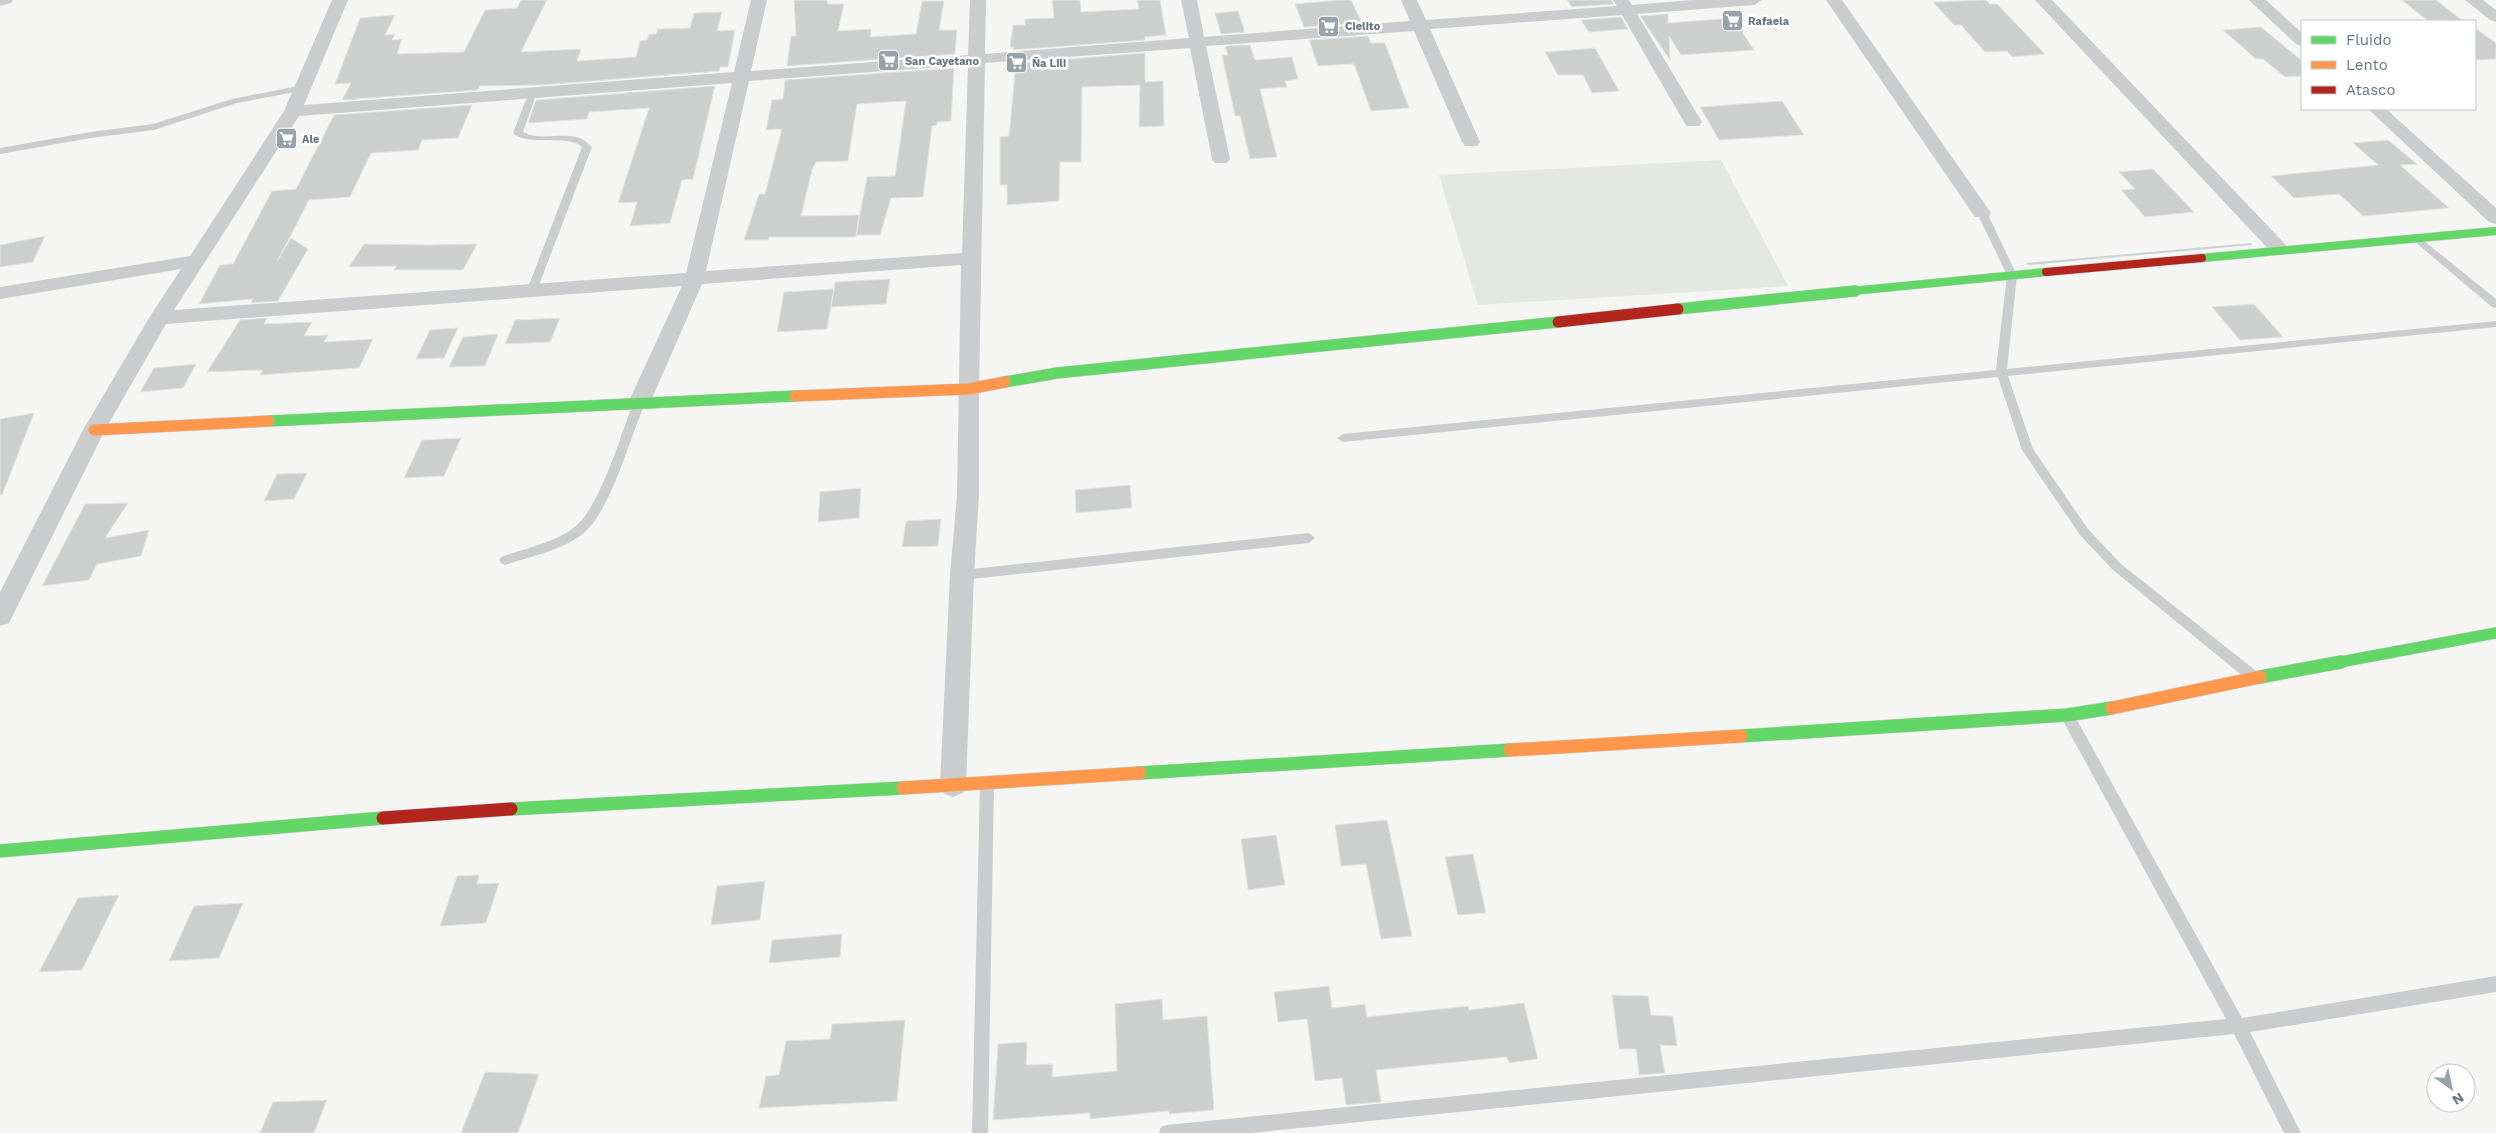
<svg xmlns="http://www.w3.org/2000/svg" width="2496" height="1133" font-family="'Work Sans',sans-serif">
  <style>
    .green { fill: #e4e7e1 }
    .water { fill: #cad3d5 }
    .building { fill: #cdcece; stroke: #e4e4e3 }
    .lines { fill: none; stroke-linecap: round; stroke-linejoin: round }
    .fast-far2-casing { stroke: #d2d3d4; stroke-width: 9 }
    .fast-far1-casing { stroke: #d2d3d4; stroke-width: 12 }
    .fast-casing { stroke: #d2d3d4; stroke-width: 14 }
    .slow-far1-casing { stroke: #d2d3d4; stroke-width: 12 }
    .slow-casing { stroke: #d2d3d4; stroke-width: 14 }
    .jam-far2-casing { stroke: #d2d3d4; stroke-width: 9 }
    .jam-far1-casing { stroke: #d2d3d4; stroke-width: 12 }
    .jam-casing { stroke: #d2d3d4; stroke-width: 14 }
    .lane { fill: #cacccd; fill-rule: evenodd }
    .street { fill: #cacccd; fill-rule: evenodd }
    .fast-far2 { stroke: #63d668; stroke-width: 8 }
    .fast-far1 { stroke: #63d668; stroke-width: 11 }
    .fast { stroke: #63d668; stroke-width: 13 }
    .slow-far1 { stroke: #ff974d; stroke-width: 11 }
    .slow { stroke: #ff974d; stroke-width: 13 }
    .jam-far2 { stroke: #b3261e; stroke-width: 8 }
    .jam-far1 { stroke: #b3261e; stroke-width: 11 }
    .jam { stroke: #b3261e; stroke-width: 13 }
    .labels { text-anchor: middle; stroke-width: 5; stroke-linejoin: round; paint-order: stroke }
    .far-poi-label { font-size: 11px; font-weight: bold; fill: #657783; stroke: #fff; text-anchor: start }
  </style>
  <rect width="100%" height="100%" fill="#f5f5f3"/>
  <path class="green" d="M1721,160L1788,286L1478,305L1439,175Z"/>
  <path class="water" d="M2251,243L2252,245L2028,265L2026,263Z"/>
  <path class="building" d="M521,0H547L521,52L581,49L577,61L636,57L640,41L647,40L649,34H656L658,29L690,28L694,13L722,12L717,31L735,30L728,67H720L719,71L541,85L480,86L478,90L342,100L351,83L335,84L360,18L395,15L385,35L395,34L392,40L402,39L397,54L464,52L485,10L517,8Z
    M794,0H827L828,4H844L838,31L871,29L870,37L916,34L922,1H944L939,30H957L955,54L787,66L791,36H796Z
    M1052,0H1080L1081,12L1139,9L1137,0H1160L1166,35L1145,37V40L1013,50V47H1010L1013,25H1025V19L1054,18Z
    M1339,0H1351L1362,23L1304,27L1295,4Z
    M1567,0H1611L1614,4L1572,7Z
    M1986,0L1990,4H1997L2045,54L2012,57L2007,51L1985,52L1961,25H1954L1933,2Z
    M2402,0H2436L2463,21H2428Z
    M1238,11L1245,32L1221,34L1215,13Z
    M1668,14V23L1733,18L1754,50L1681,55L1669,36L1670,60L1640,16Z
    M1621,17L1628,29L1589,32L1581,20Z
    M2261,27L2302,61V76L2285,77L2263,59H2256L2223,30Z
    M2475,28L2496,43V59L2475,60Z
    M1368,36L1371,43H1385L1409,108L1371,111L1354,64L1318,66L1309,40Z
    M1250,45L1255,60L1292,57L1298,79L1285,81L1287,87L1260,89L1277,157L1250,159L1240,116H1235L1222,55H1228L1225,46Z
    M1595,48L1619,91L1592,93L1583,75H1558L1545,52Z
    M1145,53V82L1163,81L1164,126L1139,127L1140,85L1082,87L1081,162H1060L1059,201L1007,205V185H1000V137L1009,136L1016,63Z
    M954,68L951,121L937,122V125L932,126L923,197L891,198L880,235H856L867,177L895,176L906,101L857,104L848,161L816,162L812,170L801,216L859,215L856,237H769L768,240H744L759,194H765L782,129L766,130L772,100L783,99L785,80Z
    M715,86L693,179L682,180L670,223L630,226L637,202L618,203L649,108L589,112L587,119L528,123L536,100Z
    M1782,101L1804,135L1719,140L1700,107Z
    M472,105L458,138L422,140L418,150L371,153L350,197L309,200L278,260L291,238L308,249L278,301L251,303L253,299L199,304L220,265L233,264L272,191L296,189L334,115Z
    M2388,140L2417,164L2400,165L2449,208L2363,216L2339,194L2294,198L2271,176L2378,165L2353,143Z
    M2153,169L2194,212L2145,217L2121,190L2135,189L2119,172Z
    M45,236L33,262L0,267V245Z
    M364,244L430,245L477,244L463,270H394L397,266L349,267Z
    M890,279L886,304L831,307L835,282Z
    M834,289L827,329L777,332L784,292Z
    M2254,304L2283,337L2240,340L2212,307Z
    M267,318L264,324L312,322L304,336L328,335L324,342L373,339L359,368L260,375L263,370L207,372L240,320Z
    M560,318L550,342L505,344L515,320Z
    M458,328L444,358L416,359L430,330Z
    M498,334L485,366L449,367L463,337Z
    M196,364L183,388L140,392L154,368Z
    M34,413L2,495H0V419Z
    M461,438L444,476L404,478L422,440Z
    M307,473L294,499L264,501L277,474Z
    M1130,485L1132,508L1076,513L1075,490Z
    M861,488L859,518L818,522L820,492Z
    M128,503L105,538L149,530L141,556L97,564L89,580L42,586L85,504Z
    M941,519L938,546L902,547L906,521Z
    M1387,820L1412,936L1381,939L1366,864L1341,866L1335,825Z
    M1276,835L1285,885L1248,890L1241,839Z
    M1473,854L1486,913L1458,915L1445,857Z
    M479,875L477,884L499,883L486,923L440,926L457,876Z
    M765,881L760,920L711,925L717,886Z
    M119,895L82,970L39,972L78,898Z
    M243,903L219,958L169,961L194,906Z
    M842,934L840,957L769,963L772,940Z
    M1329,986L1332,1008L1365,1004L1367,1017L1468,1006L1469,1010L1524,1003L1538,1059L1509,1063L1507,1057L1376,1070L1381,1102L1346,1105L1342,1078L1315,1081L1307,1019L1278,1022L1274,992Z
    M1612,995L1648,996L1651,1015L1673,1016L1677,1046L1660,1045L1665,1073L1639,1075L1636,1049H1619Z
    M1162,999L1163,1020L1207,1016L1214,1110L1169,1114L1168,1111L1090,1119V1113L993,1120L998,1044L1027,1042L1026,1065L1053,1064L1052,1077L1117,1071L1115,1004Z
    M905,1020L897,1101L759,1108L766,1076L779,1075L786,1041L830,1039L832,1024Z
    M485,1072L539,1074L518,1133H461Z
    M327,1100L314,1133H260L273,1102Z"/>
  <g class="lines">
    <defs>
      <path id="fast-far2" d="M2202,258L2496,231
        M1842,292L2046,272"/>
      <path id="fast-far1" d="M1678,309L1855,291
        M1005,382L1057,373L1558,322
        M269,421L795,396
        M2335,663L2496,633"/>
      <path id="fast" d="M2260,677L2341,662
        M1741,736L2067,715L2112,708
        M1140,773L1510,750
        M511,809L903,788
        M0,851L383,818"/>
      <path id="slow-far1" d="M795,396L968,389L1005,382
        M94,430L269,421"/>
      <path id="slow" d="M2112,708L2260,677
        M1510,750L1741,736
        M903,788L1140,773"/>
      <path id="jam-far2" d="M2046,272L2202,258"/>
      <path id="jam-far1" d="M1558,322L1678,309"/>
      <path id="jam" d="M383,818L511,809"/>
    </defs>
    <use href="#fast-far2" class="fast-far2-casing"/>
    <use href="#fast-far1" class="fast-far1-casing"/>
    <use href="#fast" class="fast-casing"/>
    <use href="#slow-far1" class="slow-far1-casing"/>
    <use href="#slow" class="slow-casing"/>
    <use href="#jam-far2" class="jam-far2-casing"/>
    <use href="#jam-far1" class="jam-far1-casing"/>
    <use href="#jam" class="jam-casing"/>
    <path class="lane" d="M303,85L307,88L306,90L237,103L154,130L91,138L0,154V148L91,132L153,124L232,99Z
      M533,89L537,92L523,132C545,144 574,125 592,147L537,290L532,293L527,290L582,147C568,134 536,146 515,135L513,133L529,92Z
      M1982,210L1987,213L2017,275L2007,369L2496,321V327L2008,376L2033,449L2088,529L2121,564L2260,674L2262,678L2260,682L2255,683L2250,682L2113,570L2080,535L2022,450L1998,377L1343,442L1337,438L1343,434L1996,370L2007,275L1977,213Z
      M2418,236L2496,299V308L2492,307L2414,241V237Z
      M639,399L645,403C631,436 611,508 586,531C568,549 529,557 505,565L501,563L499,560L501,557C523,549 561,541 578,524C601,502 621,435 633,403Z
      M1309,533L1315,538L1309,543L962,580L958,578L956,575L958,572L962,570Z
      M2067,709L2072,711L2242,1018L2496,976V992L2250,1032L2301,1133H2284L2234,1034L1251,1133H1159L1161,1127L1167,1125L2226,1019L2062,719L2060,715L2062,711Z
      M987,777L992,779L994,783L988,1133H972L980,783L982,779Z"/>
    <path class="street" d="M0,0H13L11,3L0,6Z
      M332,0H348L304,105L734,72L751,0H767L751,71L968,55L970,0H986L985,54L1189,38L1181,0H1197L1204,37L1410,21L1401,0H1417L1426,20L1617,6L1613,0H1629L1632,5L1692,0H1762L1754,5L1637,14L1702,122L1699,126H1687L1684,122L1622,15L1430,29L1480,142L1477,146H1465L1462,142L1414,31L1206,46L1230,159L1227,163H1215L1212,159L1190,48L985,63L979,389V495L974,575L966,785L963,793L953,797L943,793L940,785L950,575L957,495L961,265L702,284L650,403L647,408L639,410L631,408L628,403L682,286L166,324L105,430L9,623L0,626V592L83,430L149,318L181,269L0,299V287L190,256L284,111ZM968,65L962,253L706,271L749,81ZM732,83L686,273L174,310L299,116Z
      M1826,0H1842L1991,213L1989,217H1975Z
      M2035,0H2052L2287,246L2290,250L2287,254H2273Z
      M2249,0H2266L2302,33V46L2296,44Z
      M2465,0H2483L2496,10V22L2490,20Z
      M2368,109H2386L2496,208V224L2489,222Z"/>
    <use href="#fast-far2" class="fast-far2"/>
    <use href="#fast-far1" class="fast-far1"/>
    <use href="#fast" class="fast"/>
    <use href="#slow-far1" class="slow-far1"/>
    <use href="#slow" class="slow"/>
    <use href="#jam-far2" class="jam-far2"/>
    <use href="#jam-far1" class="jam-far1"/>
    <use href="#jam" class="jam"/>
  </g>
  <defs>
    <symbol id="supermarket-square" viewBox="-11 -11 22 22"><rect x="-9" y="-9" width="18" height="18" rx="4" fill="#97a3aa" stroke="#fff"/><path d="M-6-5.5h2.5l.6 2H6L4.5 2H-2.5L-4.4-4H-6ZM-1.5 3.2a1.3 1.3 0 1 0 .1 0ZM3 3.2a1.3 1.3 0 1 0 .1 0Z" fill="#fff"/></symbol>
  </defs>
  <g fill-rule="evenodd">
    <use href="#supermarket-square" x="1720" y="8" width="25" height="25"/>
    <use href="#supermarket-square" x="1316" y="14" width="25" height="25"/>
    <use href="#supermarket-square" x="876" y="48" width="25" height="25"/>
    <use href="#supermarket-square" x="1004" y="50" width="25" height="25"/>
    <use href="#supermarket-square" x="274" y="126" width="25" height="25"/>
  </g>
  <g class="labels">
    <g class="far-poi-label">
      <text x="1748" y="25">Rafaela</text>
      <text x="1345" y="30">Cielito</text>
      <text x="905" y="65">San Cayetano</text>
      <text x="1032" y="67">Ña Lili</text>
      <text x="302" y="143">Ale</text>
    </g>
  </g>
  <rect x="2301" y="20" width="175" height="90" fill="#ffffff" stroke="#c1c9cd"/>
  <rect x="2311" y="36" width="25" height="8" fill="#63d668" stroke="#c1c9cd"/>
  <text x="2346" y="45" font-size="15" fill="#657783">Fluido</text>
  <rect x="2311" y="61" width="25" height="8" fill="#ff974d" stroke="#c1c9cd"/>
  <text x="2346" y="70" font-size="15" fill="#657783">Lento</text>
  <rect x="2311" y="86" width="25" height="8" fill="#b3261e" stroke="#c1c9cd"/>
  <text x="2346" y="95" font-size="15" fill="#657783">Atasco</text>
  <g transform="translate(2451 1088) rotate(147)"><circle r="24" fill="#ffffff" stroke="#c1c9cd"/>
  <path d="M0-4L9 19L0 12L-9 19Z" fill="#97a3aa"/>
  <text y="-8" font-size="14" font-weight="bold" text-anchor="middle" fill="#657783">N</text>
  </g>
</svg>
